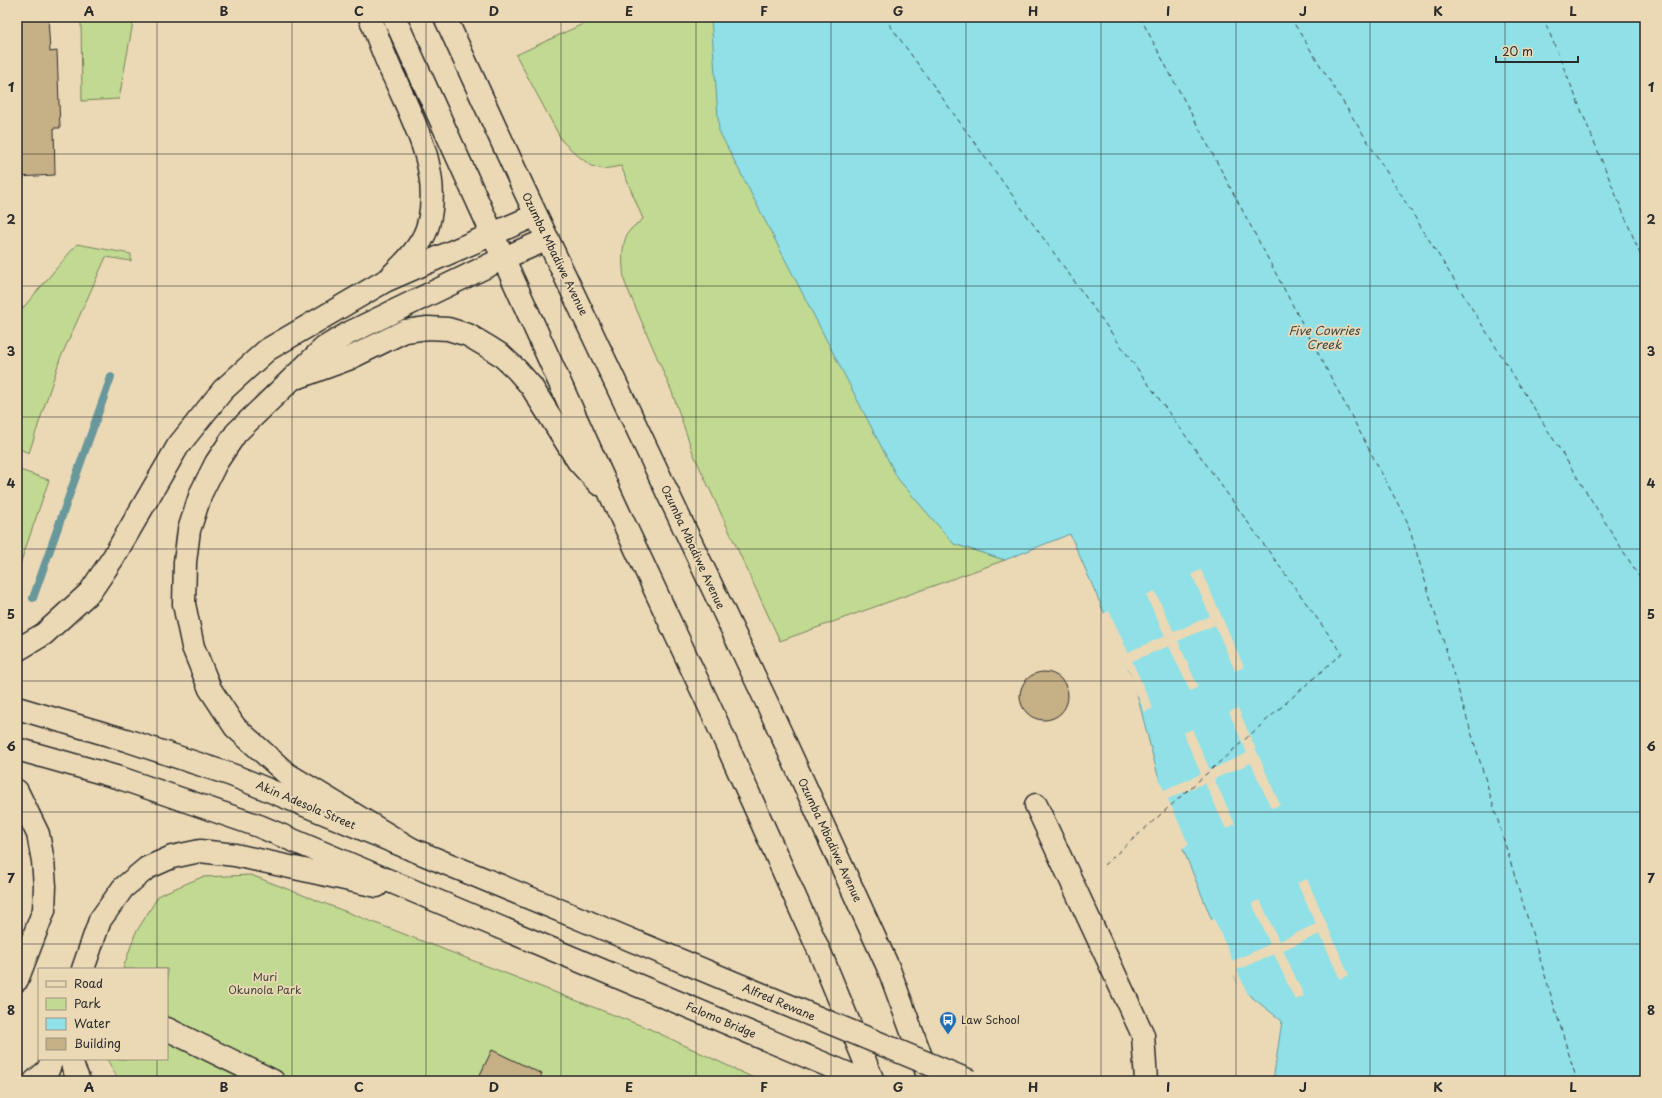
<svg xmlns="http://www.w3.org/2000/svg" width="1662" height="1098" font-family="'Playpen Sans',sans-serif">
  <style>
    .green { fill: #c1d990; stroke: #76825e }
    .water { fill: #8fe0e7; stroke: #67989c }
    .pier { fill: #ebd9b6 }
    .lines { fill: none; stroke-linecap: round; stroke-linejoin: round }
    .stream { stroke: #67989c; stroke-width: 8 }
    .ferry { stroke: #3a4647; stroke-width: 1; stroke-dasharray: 5 4; stroke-linecap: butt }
    .building { fill: #c6b187; stroke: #2b2b2b }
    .minor-casing { stroke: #2b2b2b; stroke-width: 25 }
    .major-casing { stroke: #2b2b2b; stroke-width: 25 }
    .highway-casing { stroke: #2b2b2b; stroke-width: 25 }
    .minor { stroke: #ebd9b6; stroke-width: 22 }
    .major { stroke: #ebd9b6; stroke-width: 22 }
    .highway { stroke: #ebd9b6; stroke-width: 22 }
    .major-bridge-casing { stroke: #2b2b2b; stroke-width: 25; stroke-linecap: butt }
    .major-bridge { stroke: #ebd9b6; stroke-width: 22 }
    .grid { fill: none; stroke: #2b2b2b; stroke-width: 1; stroke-opacity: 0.55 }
    .labels { text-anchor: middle; stroke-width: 3.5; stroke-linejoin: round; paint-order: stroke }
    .street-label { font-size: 11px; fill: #2b2b2b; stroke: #ebd9b6 }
    .park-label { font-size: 11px; fill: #42453a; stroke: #ebd9b6 }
    .poi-label { font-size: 11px; fill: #2b2b2b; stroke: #ebd9b6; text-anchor: start }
    .water-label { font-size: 12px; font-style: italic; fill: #3a4647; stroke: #ebd9b6 }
    .neatline { fill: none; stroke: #2b2b2b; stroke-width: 1.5 }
    .grid-label { font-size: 13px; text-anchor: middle; font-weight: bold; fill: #2b2b2b }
  </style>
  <rect width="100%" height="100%" fill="#ebd9b6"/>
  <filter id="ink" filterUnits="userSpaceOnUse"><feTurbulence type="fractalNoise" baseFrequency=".025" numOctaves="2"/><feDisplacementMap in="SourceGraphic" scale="8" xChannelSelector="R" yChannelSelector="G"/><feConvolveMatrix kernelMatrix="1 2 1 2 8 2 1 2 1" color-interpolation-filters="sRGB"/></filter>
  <g filter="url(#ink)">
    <path class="green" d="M81,17H134L119,99L82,101Z
      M598,17H711L954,544L1005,560L780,641L693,453L672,392L625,283C622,268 620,242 630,230C633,226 639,223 643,219L621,166L603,169L591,166L576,154L562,141L516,55Z
      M77,244L131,254V261L106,257L60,359L29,453L17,448V315Z
      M17,469L49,480L17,573Z
      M251,875L650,1029L760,1081H119L107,1059H167V969H123L135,934L159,895L202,877Z"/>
    <path class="water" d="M711,17H1645V1081H1273L1282,1021L1239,987L1166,807L1133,679L1070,534L1005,560L954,544L898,479L719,131Z"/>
    <path class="pier" d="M1201,570L1244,667L1235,671L1215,625L1178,641L1198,687L1190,691L1169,646L1132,661L1153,708L1145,712L1132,684L1127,671L1132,677L1129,670L1124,662L1103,614L1109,611L1128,652L1165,636L1146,595L1155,591L1174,632L1210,616L1192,574Z
      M1238,708L1280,805L1271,808L1251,763L1214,779L1235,824L1226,829L1205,783L1168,799L1189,845L1181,849L1164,809L1168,814L1163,803L1153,765L1164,790L1201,774L1183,733L1192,729L1210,770L1247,753L1229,712Z
      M1307,879L1349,975L1340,979L1320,934L1283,950L1304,996L1295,1000L1274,954L1237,970L1250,999L1237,988L1234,981L1238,985L1235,977L1231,972L1210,921L1214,919L1233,961L1270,944L1252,903L1260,900L1279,941L1316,924L1297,883Z"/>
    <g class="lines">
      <path class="stream" d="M33,598L111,377"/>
      <path class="ferry" d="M884,17L1342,653L1104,865
        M1140,17L1407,521L1577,1081
        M1290,17L1645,586
        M1543,17L1645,266"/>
    </g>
    <path class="building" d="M17,17H48L50,52L57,51L60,128H54L55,175L18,177Z
      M500,17H512L501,21Z
      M1020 696a24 24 0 1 1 48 0a24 24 0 1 1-48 0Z
      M492,1050L542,1074L539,1081H477Z"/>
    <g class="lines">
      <defs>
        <path id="minor" d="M1036,805L1143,1035L1146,1081
          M167,1029L273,1081"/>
        <path id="major" d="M17,708L126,740L232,775L588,922
          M17,749L120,778L259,826L865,1081
          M17,791L38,834L43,861L45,886L44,910L17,980
          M83,969L100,920L123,888L147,868L172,857L200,851L235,855L377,886
          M71,1059L73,1067L79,1081
          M35,1081L48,1070L52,1059"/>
        <path id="highway" d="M370,17C378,38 385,59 395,79C415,125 442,173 428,225C423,244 407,261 393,274
          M394,17L613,500L713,714L821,955L873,1081
          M445,17L521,183L767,703L888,967L930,1081
          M299,377L348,359L405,331L428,328L448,329L468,335L490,348L501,355L517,370L531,386L578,461L599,484
          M17,650L44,634L90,592L113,558L178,446L223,390L267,350L385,281L536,215
          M413,850L287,774L235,727L210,689L193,647L184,604L185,562L189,530L201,493L216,463L236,433L324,348L349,333L504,258L548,239"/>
      </defs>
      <use href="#minor" class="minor-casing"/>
      <use href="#major" class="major-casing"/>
      <use href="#highway" class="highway-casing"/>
      <use href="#minor" class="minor"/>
      <use href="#major" class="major"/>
      <use href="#highway" class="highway"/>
      <defs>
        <path id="major-bridge" d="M588,922L970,1081"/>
      </defs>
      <use href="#major-bridge" class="major-bridge-casing"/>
      <use href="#major-bridge" class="major-bridge"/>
    </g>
  </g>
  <path class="grid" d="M157,17V969M292,17V1081M426,17V1081M561,17V1081M696,17V1081M831,17V1081M966,17V1081M1101,17V1081M1236,17V1081M1370,17V1081M1505,17V1081M17,154H1645M17,286H1645M17,417H1645M17,549H1645M17,681H1645M17,812H1645M17,944H1645M157,1059V1081"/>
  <defs>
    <symbol id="bus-pin" viewBox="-11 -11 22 30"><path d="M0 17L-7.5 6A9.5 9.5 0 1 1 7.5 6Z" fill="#1f6fb2" stroke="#ebd9b6"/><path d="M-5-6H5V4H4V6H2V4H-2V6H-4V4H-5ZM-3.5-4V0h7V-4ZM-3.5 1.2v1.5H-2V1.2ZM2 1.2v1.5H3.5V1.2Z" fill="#fff"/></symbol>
  </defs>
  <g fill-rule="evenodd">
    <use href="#bus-pin" x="938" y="1010" width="20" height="27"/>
  </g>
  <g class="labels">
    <g class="street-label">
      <text transform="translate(555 254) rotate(64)" y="4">Ozumba Mbadiwe Avenue</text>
      <text transform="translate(693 547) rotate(65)" y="4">Ozumba Mbadiwe Avenue</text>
      <text transform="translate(306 805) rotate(23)" y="4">Akin Adesola Street</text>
      <text transform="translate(830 840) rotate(65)" y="4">Ozumba Mbadiwe Avenue</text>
      <text transform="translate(779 1002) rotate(23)" y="4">Alfred Rewane</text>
      <text transform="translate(721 1020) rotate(23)" y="4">Falomo Bridge</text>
    </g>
    <g class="park-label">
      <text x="265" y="981">Muri<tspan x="265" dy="13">Okunola Park</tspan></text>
    </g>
    <g class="poi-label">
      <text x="961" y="1024">Law School</text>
    </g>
    <g class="water-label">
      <text x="1324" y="335">Five Cowries<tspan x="1324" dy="14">Creek</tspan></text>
    </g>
  </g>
  <rect width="1662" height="1098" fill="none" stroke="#ebd9b6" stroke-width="44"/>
  <rect x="38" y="968" width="130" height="92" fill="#ebd9b6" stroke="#9e937e"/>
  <rect x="46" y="981" width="20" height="6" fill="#ebd9b6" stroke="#9e937e"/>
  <text x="74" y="988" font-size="12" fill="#2b2b2b">Road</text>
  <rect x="46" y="998" width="20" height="12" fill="#c1d990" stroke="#9e937e"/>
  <text x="74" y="1008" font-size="12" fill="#2b2b2b">Park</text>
  <rect x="46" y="1018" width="20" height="12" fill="#8fe0e7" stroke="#9e937e"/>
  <text x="74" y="1028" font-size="12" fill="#2b2b2b">Water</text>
  <rect x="46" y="1038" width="20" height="12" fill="#c6b187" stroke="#9e937e"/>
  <text x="74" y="1048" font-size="12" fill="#2b2b2b">Building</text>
  <path d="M1496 56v6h82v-6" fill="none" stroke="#2b2b2b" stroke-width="2"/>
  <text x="1502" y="56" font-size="12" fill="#2b2b2b" stroke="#ebd9b6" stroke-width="3" paint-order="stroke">20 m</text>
  <rect x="22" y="22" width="1618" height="1054" class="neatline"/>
  <g class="grid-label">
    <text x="89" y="16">A</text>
    <text x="224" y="16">B</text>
    <text x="359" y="16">C</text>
    <text x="494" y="16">D</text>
    <text x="629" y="16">E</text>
    <text x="764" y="16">F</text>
    <text x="898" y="16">G</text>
    <text x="1033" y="16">H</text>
    <text x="1168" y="16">I</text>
    <text x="1303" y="16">J</text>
    <text x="1438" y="16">K</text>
    <text x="1573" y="16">L</text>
    <text x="11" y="92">1</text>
    <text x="1651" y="92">1</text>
    <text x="11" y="224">2</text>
    <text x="1651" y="224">2</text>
    <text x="11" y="356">3</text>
    <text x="1651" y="356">3</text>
    <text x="11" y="488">4</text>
    <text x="1651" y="488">4</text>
    <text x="11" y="619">5</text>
    <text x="1651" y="619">5</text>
    <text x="11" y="751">6</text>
    <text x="1651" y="751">6</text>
    <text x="11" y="883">7</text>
    <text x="1651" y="883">7</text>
    <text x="11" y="1015">8</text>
    <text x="1651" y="1015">8</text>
    <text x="89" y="1092">A</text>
    <text x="224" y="1092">B</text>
    <text x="359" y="1092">C</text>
    <text x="494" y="1092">D</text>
    <text x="629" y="1092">E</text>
    <text x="764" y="1092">F</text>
    <text x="898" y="1092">G</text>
    <text x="1033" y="1092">H</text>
    <text x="1168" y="1092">I</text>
    <text x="1303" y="1092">J</text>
    <text x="1438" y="1092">K</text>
    <text x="1573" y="1092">L</text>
  </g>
</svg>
